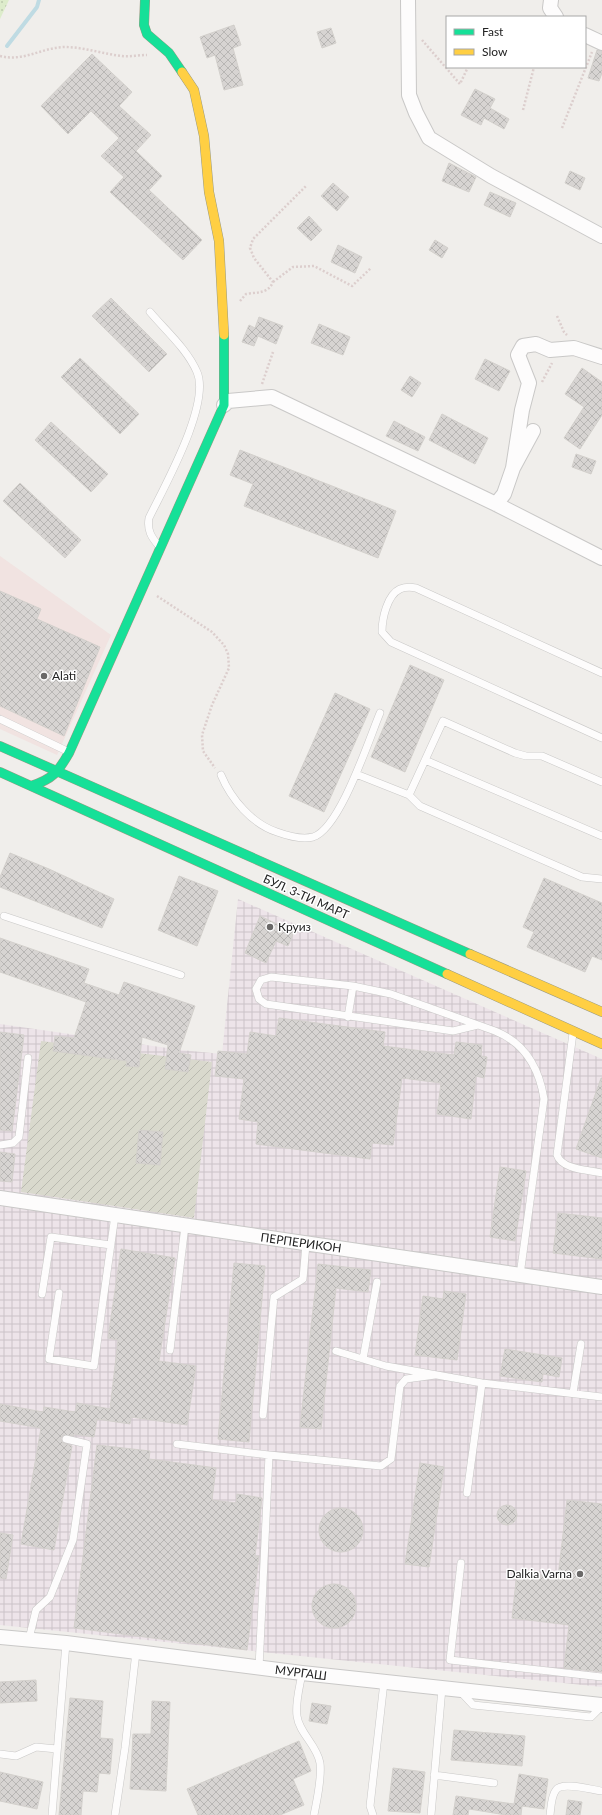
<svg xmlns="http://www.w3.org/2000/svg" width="602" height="1815" font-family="Lato,sans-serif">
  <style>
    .commercial { fill: #f1e3e1 }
    .industrial { fill: url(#industrial-grid) }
    .construction { fill: url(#construction-furrows) }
    .garden { fill: url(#garden-dots) }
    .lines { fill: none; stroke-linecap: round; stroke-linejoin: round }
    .stream { stroke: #bfdbe3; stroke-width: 4 }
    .building { fill: url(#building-cross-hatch); stroke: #d3d0cc }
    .lane-casing { stroke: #c9c8c7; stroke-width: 8 }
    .street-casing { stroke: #c9c8c7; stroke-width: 16 }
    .fast-casing { stroke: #999a82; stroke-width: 10 }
    .slow-casing { stroke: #999a82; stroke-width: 10 }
    .path { stroke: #dccecd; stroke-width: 2.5; stroke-dasharray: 2 2; stroke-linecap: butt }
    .lane { stroke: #fdfcfc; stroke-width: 7 }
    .street { stroke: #fdfcfc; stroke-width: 14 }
    .fast { stroke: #16e098; stroke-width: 9 }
    .slow { stroke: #ffcf43; stroke-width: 9 }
    .poi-dot { fill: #6a6968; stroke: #fff; stroke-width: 1.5 }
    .labels { text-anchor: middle; stroke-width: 3; stroke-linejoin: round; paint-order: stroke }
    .poi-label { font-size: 12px; fill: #222; stroke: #fff; text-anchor: start }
    .street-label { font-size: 12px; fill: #222; stroke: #fff }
  </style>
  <defs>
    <pattern id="industrial-grid" width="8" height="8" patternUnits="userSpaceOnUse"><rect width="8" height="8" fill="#ede4e9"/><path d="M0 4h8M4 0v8" fill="none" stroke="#cbc3c8"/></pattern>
    <pattern id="construction-furrows" width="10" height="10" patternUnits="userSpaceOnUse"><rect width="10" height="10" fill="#d9d9cd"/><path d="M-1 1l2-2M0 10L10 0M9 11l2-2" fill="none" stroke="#babab0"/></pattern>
    <pattern id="garden-dots" width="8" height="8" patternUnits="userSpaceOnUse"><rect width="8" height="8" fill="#ddeccb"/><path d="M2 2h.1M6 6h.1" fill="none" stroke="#bdcaae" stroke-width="1.8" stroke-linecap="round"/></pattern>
    <pattern id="building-cross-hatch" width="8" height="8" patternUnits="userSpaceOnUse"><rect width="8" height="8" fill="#d7d4d2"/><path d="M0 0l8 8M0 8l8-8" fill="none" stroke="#b8b6b4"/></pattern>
  </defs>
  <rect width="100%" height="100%" fill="#f0eeeb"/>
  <path class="commercial" d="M0,556L111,635L57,755L0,729Z"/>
  <path class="industrial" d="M238,899L602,1059V1687L0,1625V1024L181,1050L222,1054Z"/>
  <path class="construction" d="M41,1041L212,1062L194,1218L21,1192Z"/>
  <path class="garden" d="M0,0H9L0,19Z"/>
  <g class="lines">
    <path class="stream" d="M7,46L37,7L39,0"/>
  </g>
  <path class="building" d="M234,25L241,45L233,48L243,85L224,90L215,55L207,58L200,37Z
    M331,28L336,43L322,48L317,32Z
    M597,50L602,51V73L599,81L588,78Z
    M92,54L132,92L119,106L151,135L136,151L162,176L149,190L202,240L183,260L110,192L124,177L101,156L119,138L91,111L68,134L41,106Z
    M475,89L495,99L490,108L509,119L504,129L484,118L481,125L461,115Z
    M449,163L476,177L469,192L442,181Z
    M570,171L585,178L580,190L565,183Z
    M333,183L349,197L337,211L321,196Z
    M490,192L516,203L510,217L484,205Z
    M309,216L322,230L311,241L297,228Z
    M435,240L448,248L442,258L429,250Z
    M338,245L362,257L355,273L331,262Z
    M111,298L167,354L149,372L92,316Z
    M259,317L283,326L276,344L258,336L254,346L242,342L249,325L255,328Z
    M319,324L350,337L343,355L311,343Z
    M80,358L139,414L120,434L61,377Z
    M485,359L510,371L499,391L475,379Z
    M582,368L602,382V415L580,449L564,438L584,407L565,394Z
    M410,376L421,383L412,397L401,390Z
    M442,414L488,438L475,464L429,440Z
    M394,421L425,437L418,451L386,436Z
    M51,422L108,474L91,492L35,440Z
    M240,450L396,511L378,558L244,506L253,484L230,475Z
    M576,454L596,461L591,474L572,467Z
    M20,483L81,540L65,558L3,501Z
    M0,591L41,609L37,619L100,647L64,736L0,706Z
    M410,665L444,680L405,772L371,757Z
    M335,693L370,709L324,812L289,796Z
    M10,853L49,869L114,899L102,928L0,887V877Z
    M179,876L218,891L197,946L158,930Z
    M544,878L602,903V960L592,956L585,972L527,947L534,932L523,927Z
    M260,916L294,932L288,946L276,941L266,963L245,953Z
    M0,938L89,969L84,983L119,995L124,982L195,1006L179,1053L191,1055L188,1072L165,1069L168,1045L142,1037L139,1067L126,1066L127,1061L53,1051L55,1036L74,1038L86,1002L0,972Z
    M279,1018L385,1032L383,1046L454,1055L456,1042L482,1045L481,1056L487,1057L484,1078L476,1076L471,1119L437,1114L441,1083L402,1078L393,1145L372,1143L370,1159L256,1144L258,1122L239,1119L244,1079L215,1076L218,1051L247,1054L250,1032L276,1036Z
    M0,1032L24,1035L12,1131L0,1130Z
    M601,1078H602V1158L576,1149Z
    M139,1130L163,1132L160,1165L136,1163Z
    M0,1152L15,1154L12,1182L0,1181Z
    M500,1167L526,1171L515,1241L490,1237Z
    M558,1213L602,1218V1259L553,1253Z
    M121,1249L175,1258L159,1361L196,1366L187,1425L131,1417L130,1424L97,1419L94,1437L74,1434V1436L63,1435L61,1438L62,1442L72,1446L54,1550L21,1544L41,1428L0,1421V1404L43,1412L44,1407L75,1412L77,1403L110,1409L118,1340L108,1338Z
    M234,1263L265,1266L249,1442L218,1439Z
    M318,1264L371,1270L368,1292L336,1288L321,1429L300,1427Z
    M444,1291L466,1294L457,1360L415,1355L423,1296L443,1299Z
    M505,1349L562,1358L559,1377L543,1374L542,1382L500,1376Z
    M97,1445L150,1451L149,1459L216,1468L212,1500L236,1503L237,1494L262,1498L255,1556H259L247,1650L74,1628Z
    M420,1463L444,1467L429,1567L405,1564Z
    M567,1500L602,1504V1672L564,1668L569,1625L512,1618L517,1572L558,1577Z
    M497 1515a10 10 0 1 1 20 0a10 10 0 1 1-20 0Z
    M319 1530a22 22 0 1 1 44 0a22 22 0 1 1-44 0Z
    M0,1533L13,1535L6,1579L0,1578Z
    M312 1606a22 22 0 1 1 44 0a22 22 0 1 1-44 0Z
    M36,1680L37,1701L0,1703V1682Z
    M70,1698L103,1701L100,1738L113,1739L110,1774L99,1773L97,1792L83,1791L81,1815H59Z
    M152,1701L170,1702L166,1791L130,1789L133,1734H151Z
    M312,1703L331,1706L327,1724L309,1721Z
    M454,1730L525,1736L522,1766L451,1760Z
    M299,1741L311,1771L293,1779L304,1805L280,1815H198L187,1789Z
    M393,1768L425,1772L420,1813L388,1811Z
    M0,1772L43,1782L37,1809L0,1801Z
    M519,1774L548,1779L544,1809L522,1806L521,1815H506L469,1809L468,1815H453L456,1796L514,1804Z
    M568,1800L582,1802L580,1815H566Z"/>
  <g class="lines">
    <defs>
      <path id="lane" d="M150,312C166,331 187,349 197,372C211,404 164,487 149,518C147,530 151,537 159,546
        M602,673L416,588C411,587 405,587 400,589C387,595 382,619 382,632L391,642L602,738
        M0,719L69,752
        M425,760L602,836
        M356,774L409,795
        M221,775C231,799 252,824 277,832C288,836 301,840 313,837C340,829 369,739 380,713
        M602,782L542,756H526L515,753L443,721L409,795L420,806L582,877L602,879
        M4,916L181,975
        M348,1017L353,986
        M478,1025L453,1031L266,1004L259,999L256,989L261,980L271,977L353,986L391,994L495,1031C525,1043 539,1067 544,1099L520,1275
        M573,1033L557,1155C562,1170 589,1170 602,1173
        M0,1145L13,1143L19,1137L28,1058
        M59,1293L49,1359L94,1366L115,1215
        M42,1294L51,1237L111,1245
        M170,1350L185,1226
        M336,1351L386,1366L482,1383L602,1397
        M363,1359L377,1282
        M573,1393L581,1344
        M263,1415L274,1297L303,1279L306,1244
        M177,1444L269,1455L381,1466L391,1459L400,1386L406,1379L435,1375
        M467,1493L482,1383
        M461,1563L450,1660L602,1677
        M29,1639L36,1610L50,1597L73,1540L87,1444L66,1439
        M259,1668L269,1455
        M302,1673C300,1686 295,1702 297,1716C299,1733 317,1745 320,1763C322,1779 317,1799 314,1815
        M460,1691L473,1705L591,1717L602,1706
        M0,1754L16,1756L36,1747L57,1749
        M434,1775L494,1783
        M52,1815L66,1643
        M115,1815L125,1748L136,1652
        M373,1815L370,1806L384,1682
        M431,1815L442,1688
        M550,1815C551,1808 551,1796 556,1790C562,1781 592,1790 602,1791"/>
      <path id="street" d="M408,0L409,95L416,113L429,138L491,176L602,236
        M551,0L550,8L556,17
        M585,35L602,43
        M224,405L228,401L272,397L496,504L602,558
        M513,468L522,410L529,383L518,355L523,346L536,344L550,350L574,348L602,357
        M496,504L504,494L513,468L533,431
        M0,1198L602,1287
        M0,1637L66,1643L302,1673L602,1705"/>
      <path id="fast" d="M145,0L144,25L147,34L169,53L182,72
        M0,746L470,954
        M0,772L447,974
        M31,786C53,779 58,772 69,753L224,405V335"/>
      <path id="slow" d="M182,72L194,90L204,136L209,192L219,241L224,335
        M470,954L602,1012
        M447,974L602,1044"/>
    </defs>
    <use href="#lane" class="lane-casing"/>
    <use href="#street" class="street-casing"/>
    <use href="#fast" class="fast-casing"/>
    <use href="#slow" class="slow-casing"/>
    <path class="path" d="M422,40L460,84L468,67
      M0,56C23,62 41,48 64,47C84,47 103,54 122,56C130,57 139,55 147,55
      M523,110L534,67
      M562,128L592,52
      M273,282L293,267L314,266L352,286L371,268
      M240,301L246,294C257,292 268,294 273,282L254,258L250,248L253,239L306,186
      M557,316L564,332L567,335
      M542,382L552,363
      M262,384L273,352
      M157,596L212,632L224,645L228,654L229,668L212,705L202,735L203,751L215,768"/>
    <use href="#lane" class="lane"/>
    <use href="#street" class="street"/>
    <use href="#fast" class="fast"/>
    <use href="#slow" class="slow"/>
  </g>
  <g class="poi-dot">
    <circle cx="44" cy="676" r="4"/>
    <circle cx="270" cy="927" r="4"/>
    <circle cx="580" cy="1574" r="4"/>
  </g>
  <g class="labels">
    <g class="poi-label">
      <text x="52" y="680">Alati</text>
      <text x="278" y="931">Круиз</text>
      <text x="572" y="1578" text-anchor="end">Dalkia Varna</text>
    </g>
    <g class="street-label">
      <text transform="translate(306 897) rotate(24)" y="4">БУЛ. 3-ТИ МАРТ</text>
      <text transform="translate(301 1243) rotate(8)" y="4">ПЕРПЕРИКОН</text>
      <text transform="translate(301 1673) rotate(7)" y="4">МУРГАШ</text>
    </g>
  </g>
  <rect x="446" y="16" width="140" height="52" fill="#ffffff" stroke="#a7a7a7"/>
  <rect x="454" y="29" width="20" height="6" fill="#16e098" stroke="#a7a7a7"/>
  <text x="482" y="36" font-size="12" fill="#222222">Fast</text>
  <rect x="454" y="49" width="20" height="6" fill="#ffcf43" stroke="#a7a7a7"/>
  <text x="482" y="56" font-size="12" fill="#222222">Slow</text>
</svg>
